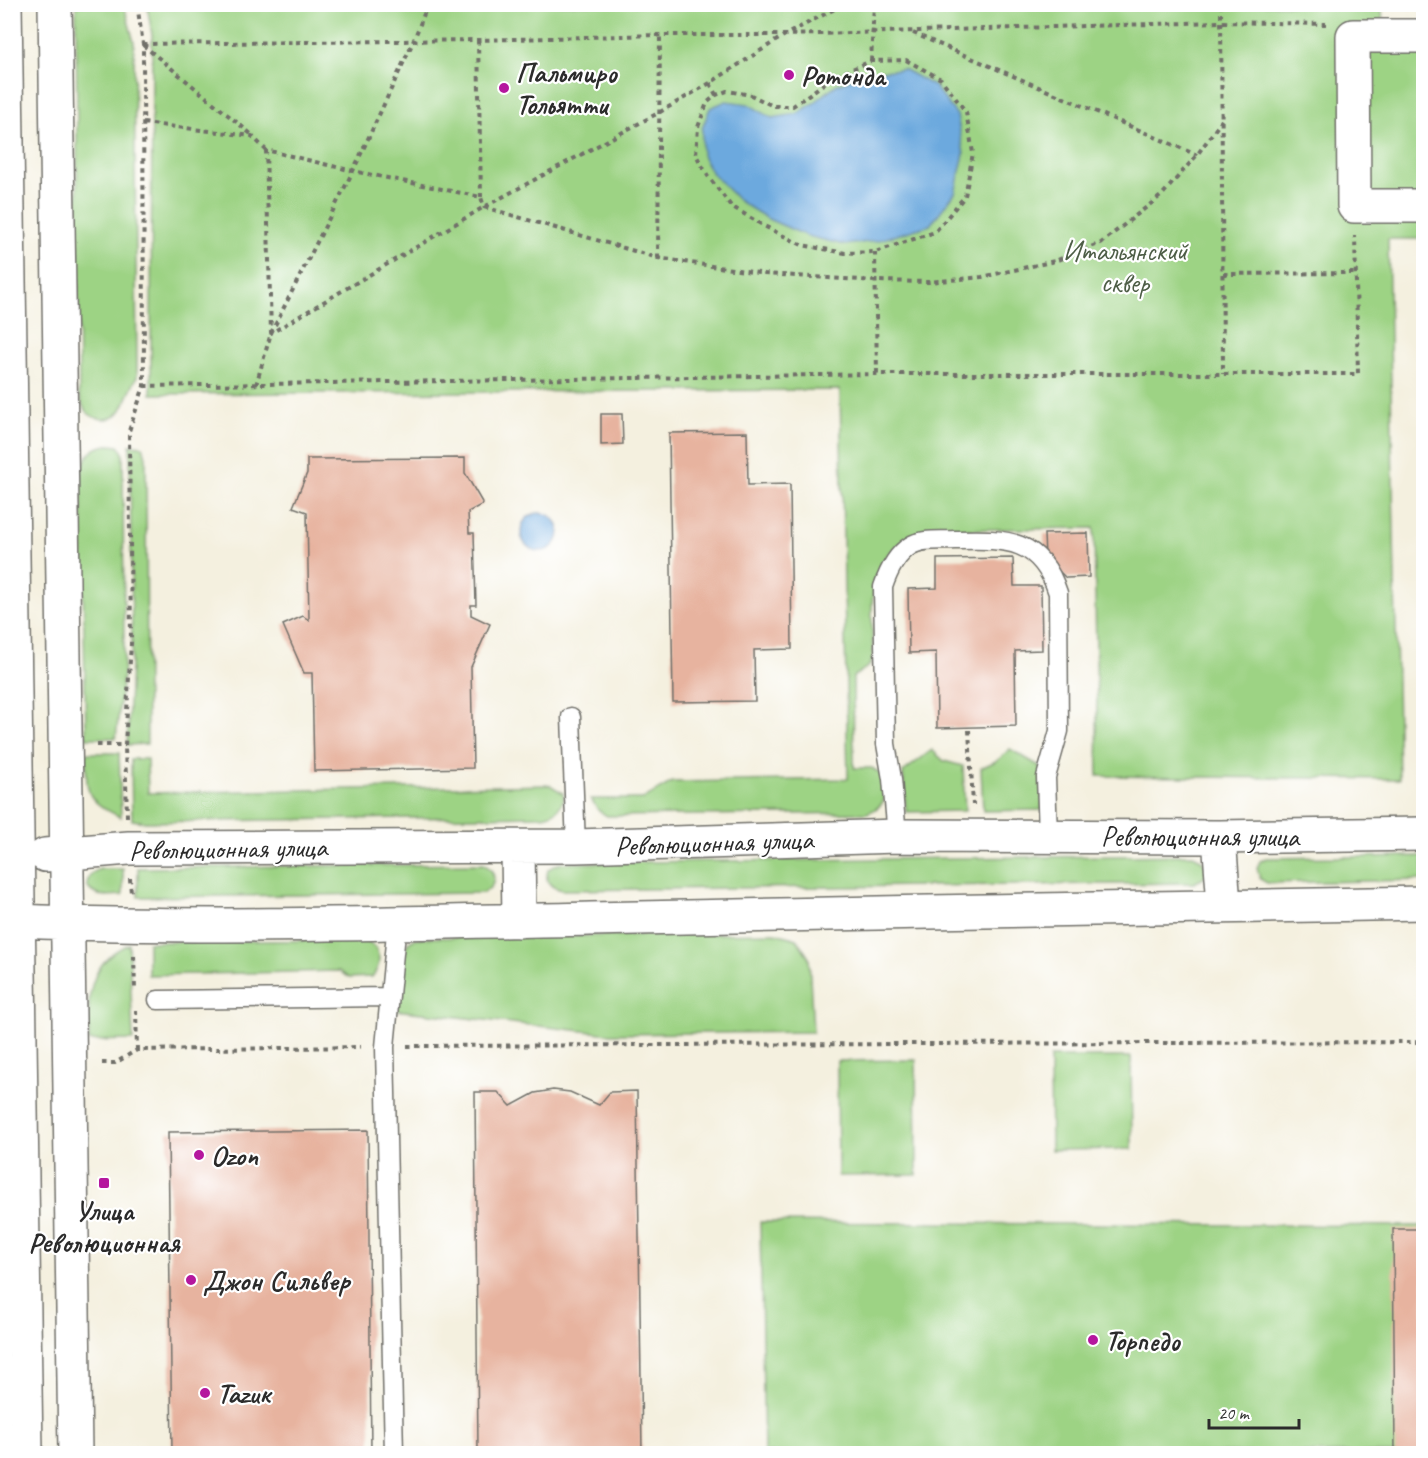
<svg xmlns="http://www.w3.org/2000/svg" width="1428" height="1458" font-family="Caveat,sans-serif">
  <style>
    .green { fill: #9dd384; stroke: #647f58; stroke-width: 1.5 }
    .water { fill: #6ca9de; stroke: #4c6a84; stroke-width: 1.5 }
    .building { fill: #e7b39f }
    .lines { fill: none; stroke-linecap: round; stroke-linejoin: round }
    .lane-casing { stroke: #71706a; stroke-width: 21 }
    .street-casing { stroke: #71706a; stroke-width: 36 }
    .secondary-casing { stroke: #71706a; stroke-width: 36 }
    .path { stroke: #71706a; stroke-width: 4; stroke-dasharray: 4.5 4.5; stroke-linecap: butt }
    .lane { stroke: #fff; stroke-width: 18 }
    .street { stroke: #fff; stroke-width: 33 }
    .secondary { stroke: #fff; stroke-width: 33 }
    .poi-dot { fill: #b5179e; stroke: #fff; stroke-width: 2 }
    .labels { text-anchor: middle; stroke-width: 4.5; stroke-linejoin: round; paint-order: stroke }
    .poi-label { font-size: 28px; font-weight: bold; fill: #2b2b2b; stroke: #fff; text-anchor: start }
    .park-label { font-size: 28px; fill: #4d5d46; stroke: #fff }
    .street-label { font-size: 28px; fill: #2b2b2b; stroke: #fff }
  </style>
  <rect width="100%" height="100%" fill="#fff"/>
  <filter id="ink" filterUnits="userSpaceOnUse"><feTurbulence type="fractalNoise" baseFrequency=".0167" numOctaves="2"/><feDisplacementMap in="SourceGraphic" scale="12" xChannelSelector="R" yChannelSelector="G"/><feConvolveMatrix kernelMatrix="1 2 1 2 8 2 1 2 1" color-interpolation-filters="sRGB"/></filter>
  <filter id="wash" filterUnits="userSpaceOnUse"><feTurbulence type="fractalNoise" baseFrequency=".008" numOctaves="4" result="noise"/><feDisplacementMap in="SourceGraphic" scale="24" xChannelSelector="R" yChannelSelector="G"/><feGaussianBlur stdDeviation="1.35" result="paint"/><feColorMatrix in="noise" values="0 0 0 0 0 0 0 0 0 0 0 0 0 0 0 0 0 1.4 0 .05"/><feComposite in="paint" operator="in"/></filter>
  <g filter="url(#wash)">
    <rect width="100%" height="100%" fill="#f4f0df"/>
    <path class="green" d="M76,5H124L134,42L137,377C131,388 127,401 120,411C112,423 91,421 84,408C82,405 81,399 79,395Z
      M147,5H1382L1383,36H1424L1423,239H1388L1399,779L1098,776L1094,528L930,530C862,549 872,600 873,658L869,666L853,677L854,768H872L883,775C886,795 889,805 867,813L607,816L598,810L591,799H643L672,782L848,779L840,390L151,394L152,35Z
      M109,445L119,446L123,453L124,665L116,738H86L81,471C86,456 92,446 109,445Z
      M130,445L143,446L146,457L147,744L127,745L132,647Z
      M1010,749L1041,767L1042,810L983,811L981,768L998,760Z
      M932,750L944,761L963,766L965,811L906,812L903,772Z
      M86,753H119L121,817C83,800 87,792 86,753Z
      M131,759H147L148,793L550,785L563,793L564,799C558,811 554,815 540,816L146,822L132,820Z
      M1193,855C1204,860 1205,863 1207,875L1202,879L1194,883L563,890C552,888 544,883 548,870L555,865L563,863Z
      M1423,856V880L1267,883L1260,879L1257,868L1260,861L1266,858Z
      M483,864C497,871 498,885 483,893L138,897V868Z
      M100,869H123V895C114,895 102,898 94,893C81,886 89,873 100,869Z
      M775,933L797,939L809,958L813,1032L610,1034L395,1010L404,952L408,943L416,938Z
      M365,940C381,948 383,964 372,977L349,978L339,971L148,975V942Z
      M129,944L133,1040L89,1041C89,1012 85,987 103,963C111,954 118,948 129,944Z
      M1050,1057H1131L1132,1149L1051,1150Z
      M916,1060L917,1175L838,1176L837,1061Z
      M760,1222L1423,1226V1453H764Z"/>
    <path class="water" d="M903,69L934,86L957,115L964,154L955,193L930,225L876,241L845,245L807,236L768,219L739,201L712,173L702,155V129L710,108L726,101L748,104L772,118L797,114L814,103L836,85L870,72Z
      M521 532a19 19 0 1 1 38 0a19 19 0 1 1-38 0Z"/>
    <g id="blocks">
      <path class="building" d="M601,414H622L623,444L601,445Z
        M747,432L748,485L790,484L792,649L754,650L755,701L673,702L669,433Z
        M465,458V473L483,504L468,512L469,533H474L476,605H471V615L490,624L471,667L473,768L314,771L312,673H304L283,625L303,616L309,620L307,512L293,507L307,473V459Z
        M1088,533L1089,577L1066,578L1045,557L1044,534Z
        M1013,558L1014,586H1041L1042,650L1015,651L1016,726L937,728L936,652L909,653L908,589L937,588V559Z
        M553,1090L570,1092L599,1105L610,1092L637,1091L642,1454H478L475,1092H498L511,1106L535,1093Z
        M368,1130L371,1454H172L168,1132Z
        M1393,1229H1424V1454H1395Z"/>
    </g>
  </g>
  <g filter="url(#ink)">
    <use href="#blocks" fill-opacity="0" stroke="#71706a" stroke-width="1.5"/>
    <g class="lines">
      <defs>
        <path id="lane" d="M571,717L576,846
          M897,836L892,779L886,744L883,587C888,572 896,555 910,546C922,538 941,541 955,540C1005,539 1040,537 1058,593L1059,731L1046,777L1048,836
          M158,1000L390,997
          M394,1454L385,1047L397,922"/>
        <path id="street" d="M1424,36H1353L1354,206H1424"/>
        <path id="secondary" d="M5,4L26,1454
          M55,4L75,1454
          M1219,837L1224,905
          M518,847L519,921
          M45,855L129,848L576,846L897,836L1219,837L1424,834
          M4,917L18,921C209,929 400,923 590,919C868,914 1146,906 1424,903"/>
      </defs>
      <use href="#lane" class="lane-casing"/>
      <use href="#street" class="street-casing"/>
      <use href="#secondary" class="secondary-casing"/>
      <path class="path" d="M1221,4L1223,374
        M913,33L1197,155
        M478,40L481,197
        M143,44L478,40L660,35H785L1220,22L1326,24
        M143,45L251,134
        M906,60L941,79L966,112L973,153L965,196L935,232L875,252L845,253L802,245L764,226L731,206L708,176L696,155L698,127L707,103L716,95L727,91L751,95L773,106H793L833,77L871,61Z
        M871,61L874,4
        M710,83L716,95
        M143,123L252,136L266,150L353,171L481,197L484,207L658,258L765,274L876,281L929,282L982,277L1055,261L1101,243L1162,195L1197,155L1222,120
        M266,150L271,333L484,207L660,112L710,83L785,35L844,4
        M875,252L877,374
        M658,258L660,35
        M1223,274L1355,273
        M256,385L271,333L353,171L413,42L428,4
        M144,386L877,374H1358L1355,236
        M969,730L973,805
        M97,745H125
        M127,817L125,745L131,643L129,431L144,386L143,44L137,4
        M130,878L131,894
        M134,956L135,990
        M136,1010L137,1050
        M407,1046L1424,1042
        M102,1063H115L137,1050L361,1047"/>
      <use href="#lane" class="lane"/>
      <use href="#street" class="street"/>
      <use href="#secondary" class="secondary"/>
    </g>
  </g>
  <g class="poi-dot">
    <circle cx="789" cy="75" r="6"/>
    <circle cx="504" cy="88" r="6"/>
    <circle cx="199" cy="1155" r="6"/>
    <rect x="98" y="1177" width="12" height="12" rx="3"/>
    <circle cx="191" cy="1280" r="6"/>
    <circle cx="1093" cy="1340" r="6"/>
    <circle cx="205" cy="1393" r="6"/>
  </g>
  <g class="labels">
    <g class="poi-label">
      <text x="516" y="82">Пальмиро<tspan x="516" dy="32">Тольятти</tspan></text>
      <text x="801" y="85">Ротонда</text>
      <text x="211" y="1165">Ozon</text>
      <text x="104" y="1220" text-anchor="middle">Улица<tspan x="104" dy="32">Революционная</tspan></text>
      <text x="203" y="1290">Джон Сильвер</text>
      <text x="1105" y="1350">Торпедо</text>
      <text x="217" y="1403">Таzик</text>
    </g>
    <g class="park-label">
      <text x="1125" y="260">Итальянский<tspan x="1125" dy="32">сквер</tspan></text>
    </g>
    <g class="street-label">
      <text x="1200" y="846">Революционная улица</text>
      <text transform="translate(714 842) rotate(-2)" y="10">Революционная улица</text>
      <text transform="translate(228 848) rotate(-1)" y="10">Революционная улица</text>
    </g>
  </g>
  <rect width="1428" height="1458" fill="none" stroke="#fff" stroke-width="24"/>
  <path d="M1209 1419v9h90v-9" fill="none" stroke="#2b2b2b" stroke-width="3"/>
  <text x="1218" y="1419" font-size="18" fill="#2b2b2b" stroke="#ffffff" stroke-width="4.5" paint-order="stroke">20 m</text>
</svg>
